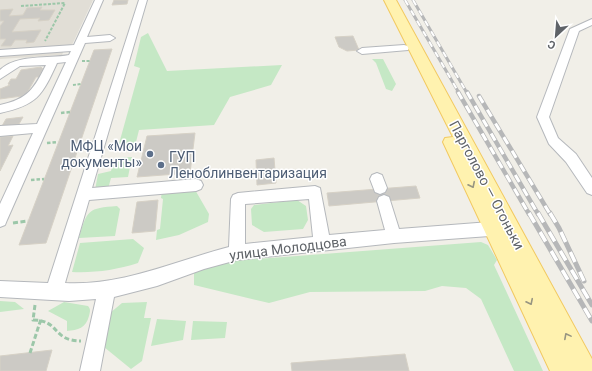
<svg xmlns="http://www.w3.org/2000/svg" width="592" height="371" font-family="Roboto,sans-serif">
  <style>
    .education { fill: #e1ded6 }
    .green { fill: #c5e8c5 }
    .building { fill: #cccac5; stroke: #d6d1c6 }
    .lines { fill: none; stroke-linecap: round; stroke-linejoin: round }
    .minor-casing { stroke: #b5b8bc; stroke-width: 2 }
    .major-casing { stroke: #f2c960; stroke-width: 2 }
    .path-far2 { stroke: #9cc7a9; stroke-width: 2; stroke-dasharray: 3 1.5; stroke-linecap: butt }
    .path-far1 { stroke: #9cc7a9; stroke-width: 2.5; stroke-dasharray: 3.5 2; stroke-linecap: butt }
    .path { stroke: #9cc7a9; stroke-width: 3; stroke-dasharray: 5 2.5; stroke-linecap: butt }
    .minor { fill: #fff; fill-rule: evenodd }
    .major { fill: #fff2af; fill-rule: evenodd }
    .rail-far2-casing { stroke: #b6b7b8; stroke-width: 3 }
    .rail-far1-casing { stroke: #b6b7b8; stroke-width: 4.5 }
    .rail-casing { stroke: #b6b7b8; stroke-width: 5 }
    .rail-far2 { stroke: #fff; stroke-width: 2; stroke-dasharray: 6; stroke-linecap: butt }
    .rail-far1 { stroke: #fff; stroke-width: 3; stroke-dasharray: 8; stroke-linecap: butt }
    .rail { stroke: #fff; stroke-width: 3.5; stroke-dasharray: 11; stroke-linecap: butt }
    .oneway { stroke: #979581 }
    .service-dot { fill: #5c6f8a; stroke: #fff; stroke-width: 1.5 }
    .labels { text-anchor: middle; stroke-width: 3; stroke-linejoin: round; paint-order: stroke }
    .service-label { font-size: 14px; fill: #4e5e75; stroke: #fff; text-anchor: end }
    .street-label { font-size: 14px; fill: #5f6368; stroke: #fff }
  </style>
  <rect width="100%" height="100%" fill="#f1efe8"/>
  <path class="education" d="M0,0H93L72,45H66L62,55L0,59Z"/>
  <path class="green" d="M148,33L167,71L282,65L271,85L230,97L214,125L139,130L134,150L117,151L140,68L134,66L141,37Z
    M372,59H383L396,84L392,91L386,89L376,63Z
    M132,157L128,177L111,178L108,189L95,190L98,174L111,171L115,158Z
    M194,188L209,214L208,222L179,235L156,240L157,230L160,229L163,199L161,198L162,190Z
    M297,200L306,206L308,220L303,229L264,232L252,225L251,209L254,205Z
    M117,206L120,209L115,236L79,238C87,210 88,208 117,206Z
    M133,239L144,248L138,263C116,270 95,273 72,272L80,243Z
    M481,242L488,245L497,260L494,265L543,371H514L481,299L466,288L442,286L425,291L310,292L269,303L194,285V273L218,262Z
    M0,301L15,302L24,309L0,312Z
    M64,302L88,306C91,310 90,311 89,316C86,328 78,330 67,331V321L48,311Z
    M147,302L144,318H151L142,361L131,369L104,347L110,313L122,303Z
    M157,319L186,321L183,340L151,346Z
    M193,321L227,322L225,338L191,340Z"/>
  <path class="building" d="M114,0H128L127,4L112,5Z
    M42,7L40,10H55L49,20L38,21L40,18L20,19L12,32L41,30L34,42L26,43L27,40H15L11,46H1L6,39H0V26L4,21H0V10L13,9L9,16L23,15L27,8Z
    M353,36L359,50L347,51L339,47L335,37Z
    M112,49L46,243L19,245L94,50Z
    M41,67L43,69L39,77H36L27,93L22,96L0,99V89L10,85L8,84L11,79H16L21,70Z
    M23,117L19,124L2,126L6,119Z
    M195,133L190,173L137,177L147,136Z
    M13,136L8,146L13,145L0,171V137Z
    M274,158L276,183L257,185L256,160Z
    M416,186L420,198L329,206L327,193Z
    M158,200L155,231L132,233L137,202Z
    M52,350L46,371H0V356Z
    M405,354L409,371H292L291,363Z"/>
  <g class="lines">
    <defs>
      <path id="minor" d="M95,0H103L87,37L110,35L115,38L110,41L85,43L7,220L5,225L0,227V204L33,133L0,136V126L37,124L66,62L57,63C42,96 37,105 0,113V105C28,99 34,89 46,65L20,66L0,79V70C16,54 48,59 69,55L71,51L0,56V50L74,45Z
        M139,0H147L92,188L196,179L201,181L203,185L201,189L196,191L89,200L65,283C123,286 175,261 229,247L231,199L233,195L238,193L315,186L320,188L329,235L385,230L377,201L379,197L384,195L389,197L399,229L503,221L508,223L511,228L508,233L503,235L394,243L237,260L204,269L157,286L114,297L100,371H80L96,299L69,301L0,297V281L48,283ZM309,199L313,237L245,244V204Z
        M592,19V25L579,31L549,117L558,138L576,154L592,178V195L587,193L566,162L549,144L537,117L570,29Z
        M404,45L408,46L409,48L408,50L362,54L357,51L362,48Z
        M377,173L382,175L387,188L385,192L380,194L375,192L370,179L372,175Z"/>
      <path id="major" d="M384,0H396L592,359V371H550L443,142L445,138L453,137Z"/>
    </defs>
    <use href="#minor" class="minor-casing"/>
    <use href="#major" class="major-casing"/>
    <path class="path-far2" d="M21,6L65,3L45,41
      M82,61H90
      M73,85L81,84"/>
    <path class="path-far1" d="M61,113L70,112
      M47,143L58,142
      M31,180L44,179"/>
    <path class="path" d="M13,223L28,221
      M35,305L33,320C60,320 52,341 81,341
      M30,353L41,319"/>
    <use href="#minor" class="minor"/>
    <use href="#major" class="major"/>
    <defs>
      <path id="rail-far2" d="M405,0L459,93
        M413,0L467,93"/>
      <path id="rail-far1" d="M458,92L529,214
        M467,92L538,214
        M479,96L550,214"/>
      <path id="rail" d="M529,213L592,321
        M538,213L592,305
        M550,213L559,228L584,281"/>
    </defs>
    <use href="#rail-far2" class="rail-far2-casing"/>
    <use href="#rail-far1" class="rail-far1-casing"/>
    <use href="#rail" class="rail-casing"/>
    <use href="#rail-far2" class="rail-far2"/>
    <use href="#rail-far1" class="rail-far1"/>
    <use href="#rail" class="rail"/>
  </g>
  <defs><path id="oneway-chevron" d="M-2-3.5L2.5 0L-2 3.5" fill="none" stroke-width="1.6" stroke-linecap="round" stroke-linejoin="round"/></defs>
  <g class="oneway">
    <use href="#oneway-chevron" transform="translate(472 185) rotate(64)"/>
    <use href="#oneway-chevron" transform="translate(530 302) rotate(64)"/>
    <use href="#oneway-chevron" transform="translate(567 336) rotate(-118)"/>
  </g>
  <g class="service-dot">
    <circle cx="150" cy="154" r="4"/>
    <circle cx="161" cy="165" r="4"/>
  </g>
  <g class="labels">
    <g class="service-label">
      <text x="142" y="151">МФЦ «Мои<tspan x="142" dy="16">документы»</tspan></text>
      <text x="169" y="162" text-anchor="start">ГУП<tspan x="169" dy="16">Леноблинвентаризация</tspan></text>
    </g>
    <g class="street-label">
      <text transform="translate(487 185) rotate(62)" y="5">Парголово — Огоньки</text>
      <text transform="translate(288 248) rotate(-7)" y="5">улица Молодцова</text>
    </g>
  </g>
  <g transform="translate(556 36) rotate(206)" stroke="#ffffff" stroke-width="3" paint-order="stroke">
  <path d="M0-3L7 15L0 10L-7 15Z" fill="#5f6368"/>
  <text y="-6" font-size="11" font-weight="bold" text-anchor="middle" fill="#5f6368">С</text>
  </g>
</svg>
